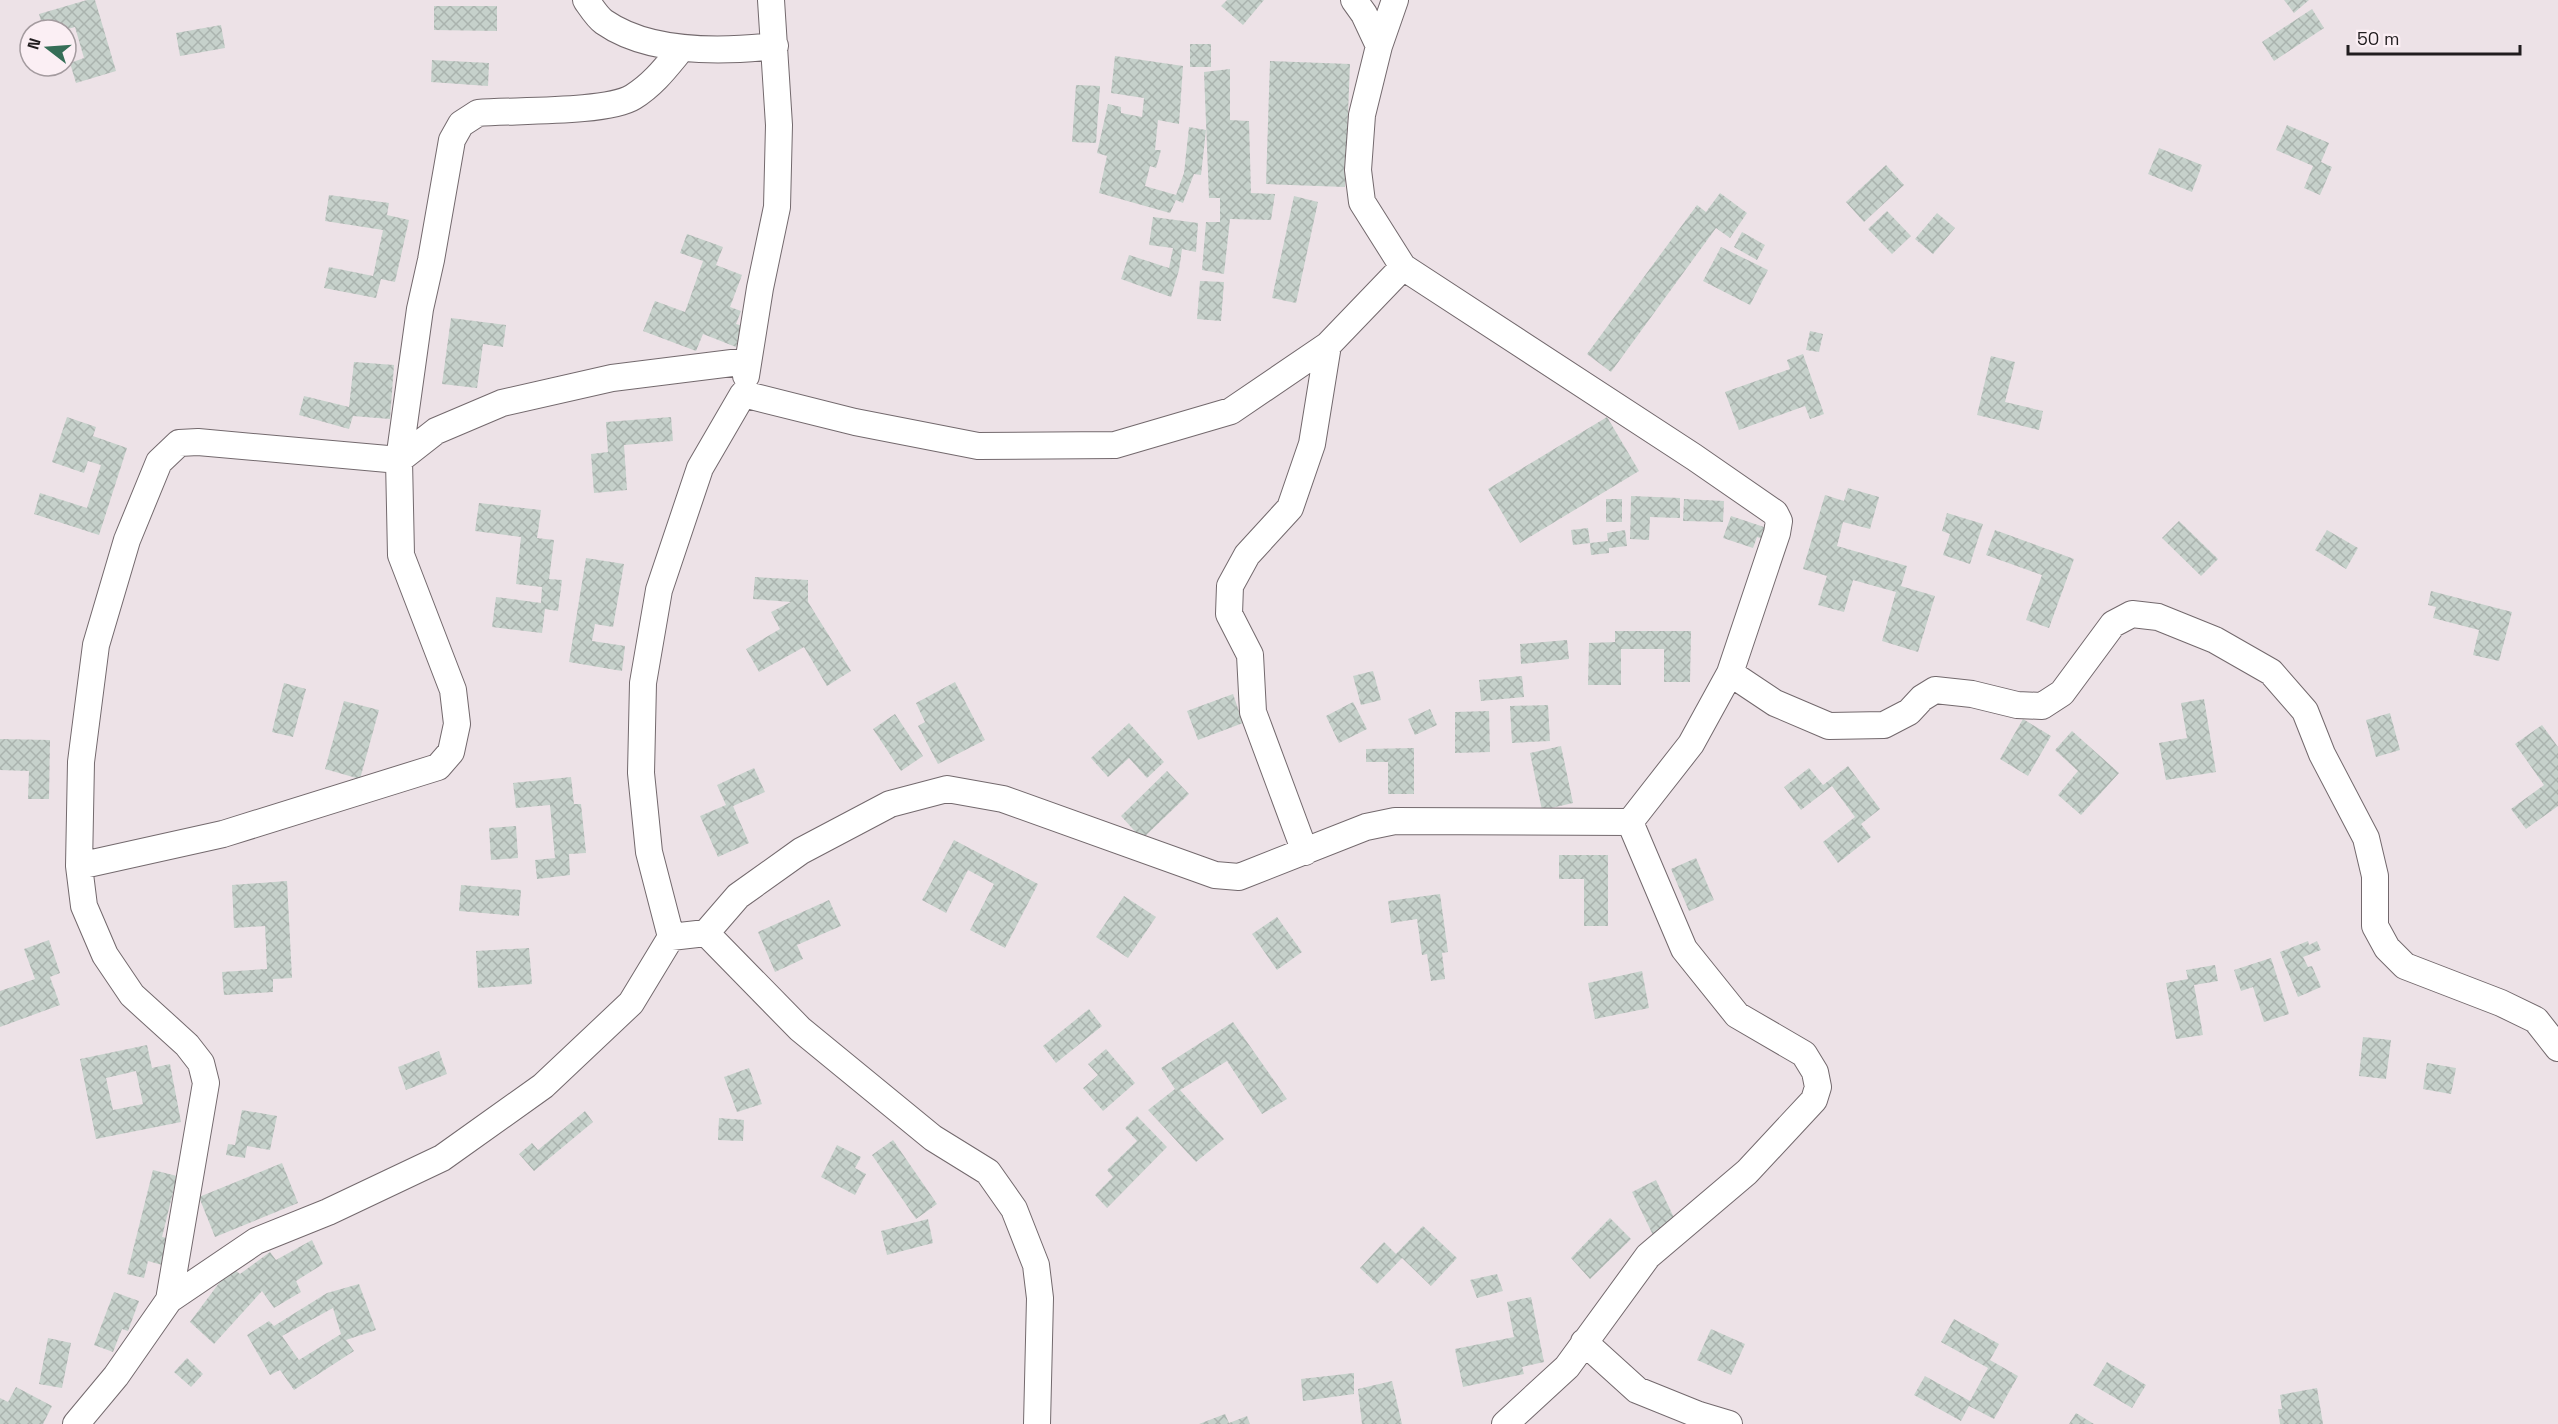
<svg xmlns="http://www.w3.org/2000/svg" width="2558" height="1424" font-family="'Space Grotesk',sans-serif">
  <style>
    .building { fill: url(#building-cross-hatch); fill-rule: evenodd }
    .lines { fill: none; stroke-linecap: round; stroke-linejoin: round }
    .street-casing { stroke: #73696d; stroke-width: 28 }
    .street { stroke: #fff; stroke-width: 26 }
  </style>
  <defs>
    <pattern id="building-cross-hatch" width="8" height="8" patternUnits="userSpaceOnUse" patternTransform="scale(1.5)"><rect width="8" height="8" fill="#c6d1cb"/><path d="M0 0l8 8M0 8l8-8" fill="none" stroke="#aab3ae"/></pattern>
  </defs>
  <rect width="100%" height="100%" fill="#ede2e7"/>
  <path class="building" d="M87,0H95L116,71L76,83L70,63L84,58L75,27L64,30H44L39,14Z
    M1227,0H1264L1243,25L1221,6Z
    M2284,0H2309L2294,13Z
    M434,6H497V31L434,30Z
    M2312,9L2324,28L2274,61L2262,42Z
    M221,25L225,48L180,56L176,33Z
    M1190,44H1211V67H1190Z
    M1115,56L1183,66L1179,124L1158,120L1155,150H1161L1156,168L1150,166L1145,186L1176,195L1184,173L1189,127L1206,130L1201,175L1194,174L1183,203L1176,200L1170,213L1099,193L1107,156L1097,153L1108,104L1121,107V113L1142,117L1144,98L1111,93Z
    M432,60L489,63L488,86L431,82Z
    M1270,61L1350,64L1345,187L1266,184Z
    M1230,69V120L1249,121L1251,193L1275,194L1271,220L1230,219L1224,274L1202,270L1206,222H1220V198H1209L1204,72Z
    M1076,85L1100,86L1096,143L1072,142Z
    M2287,125L2329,143L2321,162L2332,167L2320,195L2304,188L2313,166L2276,150Z
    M2159,148L2202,165L2192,192L2148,174Z
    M1886,165L1904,185L1864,222L1846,202Z
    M1720,193L1747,213L1730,238L1716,228L1611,372L1587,354L1697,205L1706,212Z
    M329,195L389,203L387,215L409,220L395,282L381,279L376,298L324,288L329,267L373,276L383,230L325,221Z
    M1294,196L1318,202L1296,303L1272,298Z
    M1887,211L1911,236L1892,254L1868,229Z
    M1937,213L1955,228L1933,254L1915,239Z
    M1153,217L1198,223L1196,252L1182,249L1179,270L1171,297L1121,279L1129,255L1169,268L1173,248L1149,245Z
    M1742,232L1765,245L1757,260L1734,247Z
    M687,234L723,247L716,265L742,275L730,307L741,311L736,324L743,326L736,347L703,334L696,351L643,331L655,301L685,312L703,261L680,253Z
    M1721,247L1768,270L1750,305L1703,281Z
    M1200,281L1224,282L1221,321L1197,319Z
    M451,318L506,325L503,347L483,344L477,388L442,384Z
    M1810,331L1823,334L1819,352L1806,350Z
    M1803,354L1824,414L1810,419L1805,406L1739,430L1725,392L1790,369L1787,360Z
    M1991,356L2015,362L2005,402L2043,411L2039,430L1977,415Z
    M354,362L394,365L390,419L353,416L349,429L299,415L304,396L349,407Z
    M67,417L96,427L93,436L127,448L99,535L34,514L40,493L87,508L101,465L88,461L84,473L52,462Z
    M671,417L673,441L624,445L627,490L594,493L591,454L608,452L606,422Z
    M1607,417L1639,471L1520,543L1488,489Z
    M1848,488L1879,497L1870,529L1843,522L1837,546L1907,566L1901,586L1935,596L1918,652L1882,641L1896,592L1853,580L1844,612L1818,605L1827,576L1803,569L1825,495L1844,501Z
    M1631,496L1680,498V518L1650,517L1649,540L1630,539Z
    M1606,499H1622V522H1606Z
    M1684,499L1724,501L1723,522L1683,521Z
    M479,503L541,510L537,538L554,540L549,579L562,580L558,611L545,609L542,633L492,627L496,597L541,603L542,587L516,584L521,537L475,531Z
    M1947,513L1983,524L1970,564L1943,555L1950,534L1942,531Z
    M1731,516L1770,529L1767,540L1757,537L1753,548L1723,538Z
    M2179,521L2218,559L2201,576L2162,538Z
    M1588,528L1590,543L1573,545L1571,530Z
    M1625,530L1627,546L1609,548V553L1591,555L1590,543L1608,541L1607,533Z
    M1995,530L2074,559L2049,628L2026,620L2042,575L1986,555Z
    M2327,530L2358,548L2346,569L2315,550Z
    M586,558L624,564L613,627L595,624L592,641L625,646L622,671L569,662Z
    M755,577L808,580V602L851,671L827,686L804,647L759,672L746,649L780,629L771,612L791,602L753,599Z
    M2431,591L2512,612L2499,661L2473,655L2479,630L2433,618L2436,607L2428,605Z
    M1615,631H1691L1690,682H1664V649H1621V685H1588L1589,643L1615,642Z
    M1567,640L1569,659L1521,664L1520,644Z
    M1373,671L1381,700L1361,705L1353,676Z
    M1522,676L1524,697L1481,701L1479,680Z
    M955,682L985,740L938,764L918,726L925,722L916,703Z
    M284,683L306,689L293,737L272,732Z
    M1233,694L1243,723L1198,740L1187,711Z
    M2204,699L2216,772L2166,780L2159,743L2187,738L2181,703Z
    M344,701L379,710L360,779L325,769Z
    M1353,702L1367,729L1339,743L1326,716Z
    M1548,705L1550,741L1512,743L1510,706Z
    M1430,709L1437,725L1415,735L1408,719Z
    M1489,711L1490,752L1455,753V712Z
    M2390,713L2400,750L2376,757L2366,720Z
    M895,714L923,756L901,771L873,729Z
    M2023,719L2051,736L2028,776L2000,759Z
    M1129,723L1164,762L1147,778L1129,758L1108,777L1091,758Z
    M2542,725L2558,747V806L2526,829L2511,809L2544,785L2515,744Z
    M2072,731L2119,773L2081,815L2058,795L2078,771L2055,750Z
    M0,739L50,740L49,799H28L29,771L0,770Z
    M1561,746L1573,803L1542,810L1530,753Z
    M1414,748V794H1388V762H1366V749Z
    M1848,766L1880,809L1861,824L1871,837L1838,863L1823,842L1855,817L1832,786L1801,810L1784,787L1809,768L1823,785Z
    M754,768L765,792L733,806L749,843L718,857L700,816L726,805L717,785Z
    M1167,771L1189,794L1142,839L1121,816Z
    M571,777L574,804H581L586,853L569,854L570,875L537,879L535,860L555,858L550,805L516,808L513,783Z
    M516,826L518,858L491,860L489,828Z
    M954,840L1038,884L1005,948L970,930L994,884L968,870L946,913L922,900Z
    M1559,855H1608V926H1584V879H1559Z
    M1696,858L1714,900L1689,911L1671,869Z
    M287,881L292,978L273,979V992L224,995L222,972L267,969L265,926L234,928L232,885Z
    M461,885L521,890L519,916L459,911Z
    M1440,894L1448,952L1442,953L1445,979L1431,981L1427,954L1422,955L1417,919L1391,923L1388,901Z
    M1124,896L1156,917L1128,958L1096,937Z
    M829,900L841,926L797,945L803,959L775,972L758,932Z
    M1277,917L1302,952L1277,970L1252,934Z
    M49,940L60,973L50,977L60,1005L0,1027V991L35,979L24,949Z
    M2308,941L2309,945L2317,941L2321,950L2303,957L2308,967L2312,966L2321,987L2298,997L2280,952Z
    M529,948L532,984L478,988L476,951Z
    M2271,958L2289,1014L2264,1022L2253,987L2241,991L2234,970Z
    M2215,965L2218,981L2194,985L2203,1035L2176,1039L2166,983L2188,979L2186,970Z
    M1642,971L1649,1008L1595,1019L1588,983Z
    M1089,1009L1102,1026L1056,1063L1043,1046Z
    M1233,1022L1287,1099L1262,1114L1227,1061L1180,1090L1224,1139L1196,1162L1148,1110L1175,1089L1161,1068Z
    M2363,1037L2391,1040L2386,1079L2359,1076Z
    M147,1045L152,1068L170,1064L181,1122L96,1139L80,1059ZM136,1071L143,1104L113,1110L106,1078Z
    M1106,1049L1135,1083L1103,1111L1083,1088L1098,1075L1088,1064Z
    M439,1051L447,1074L406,1090L398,1067Z
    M2427,1063L2456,1068L2451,1094L2423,1089Z
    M749,1068L762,1104L737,1112L724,1077Z
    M242,1110L277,1116L270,1150L247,1146L245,1158L226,1155L228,1144L235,1145Z
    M585,1111L593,1122L534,1171L519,1154L532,1143L538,1150Z
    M1137,1116L1167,1147L1107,1208L1095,1195L1113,1177L1107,1170L1137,1141L1125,1128Z
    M719,1118L744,1120L743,1141L718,1140Z
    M893,1140L937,1204L916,1219L872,1155Z
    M837,1145L861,1157L855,1168L866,1174L855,1195L821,1177Z
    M282,1163L298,1203L215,1237L199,1197Z
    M153,1170L177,1176L162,1237L168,1238L162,1265L148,1261L144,1278L127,1274Z
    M1656,1180L1678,1226L1654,1237L1632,1192Z
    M1610,1218L1631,1239L1590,1279L1571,1258Z
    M928,1219L933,1243L887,1255L881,1231Z
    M1423,1226L1457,1258L1431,1286L1402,1258L1377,1284L1360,1268L1384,1242L1396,1254Z
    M312,1240L323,1264L296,1281L301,1292L274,1308L262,1291L214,1344L190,1322L231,1267L240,1274L270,1252L276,1260Z
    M1497,1274L1503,1291L1477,1298L1470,1280Z
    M359,1284L376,1330L346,1340L354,1351L294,1390L280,1370L270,1375L247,1335L269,1321L274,1326L327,1293ZM333,1308L341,1334L299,1360L282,1336Z
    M114,1292L139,1301L128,1331L122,1329L113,1352L94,1345Z
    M1531,1297L1544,1362L1522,1367L1524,1374L1463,1387L1455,1349L1514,1337L1507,1302Z
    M1954,1319L1999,1344L1990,1360L2018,1376L1994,1419L1969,1406L1961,1421L1914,1395L1925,1376L1970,1401L1988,1368L1941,1342Z
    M1711,1329L1745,1344L1731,1375L1697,1360Z
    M48,1338L71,1343L62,1388L39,1384Z
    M187,1358L203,1374L191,1387L174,1372Z
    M2107,1362L2146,1385L2132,1408L2093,1385Z
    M1354,1373V1394L1303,1401L1301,1379Z
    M1392,1381L1402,1424H1362L1358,1389Z
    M16,1387L52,1406L43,1424H0V1398L8,1402Z
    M2317,1388L2323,1424H2280L2278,1409H2282L2280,1395Z
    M2076,1413L2094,1424H2069Z
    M1225,1414L1229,1423L1247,1416L1250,1424H1199Z"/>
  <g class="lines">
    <defs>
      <path id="street" d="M586,0C591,7 597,17 604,22C650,54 722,52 775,46
        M1354,0L1364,14L1379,46
        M1395,0L1379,46L1362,115L1358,170L1362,202L1403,267L1694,457L1775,513L1779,521L1777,533L1730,673L1691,744L1630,822L1684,949L1737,1015L1804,1054L1815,1072L1818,1087L1814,1100L1747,1172L1648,1256L1567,1367L1505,1424
        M746,376L760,288L777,207L779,125L771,0
        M1730,673L1775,703L1829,726L1884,725L1909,712L1922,698L1935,690L1972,694L2017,705L2042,706L2062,693L2113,624L2132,614L2158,617L2215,640L2271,672L2305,711L2322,754L2366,838L2375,876V926L2387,948L2405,966L2501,1003L2536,1020L2558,1048
        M1305,852L1253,712L1250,655L1229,614L1230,586L1247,555L1290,508L1312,444L1328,345
        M79,866L223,834L438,767L451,752L457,724L453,690L401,555L399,460L420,309L431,260L452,140L461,124L478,113C513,110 607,113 633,97C654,84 667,66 682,48
        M706,933L800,1029L933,1138L988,1172L1014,1209L1036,1265L1040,1298L1037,1424
        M671,937L706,933L738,896L801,851L890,804L947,789L1003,799L1215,875L1239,877L1366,827L1395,821L1630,822
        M169,1300L206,1083L201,1063L187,1045L132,995L105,955L84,906L79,866L81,762L96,645L127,540L159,462L179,443L198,442L399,460L436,431L502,403L612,378L748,361
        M1584,1342L1637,1390L1699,1415L1729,1424
        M76,1424L116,1376L169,1300L256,1241L328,1212L442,1158L543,1086L631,1003L671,937L649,852L641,773L643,683L659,590L700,468L743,394L855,422L978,446L1115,445L1231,411L1328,345L1403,267"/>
    </defs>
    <use href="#street" class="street-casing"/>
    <use href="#street" class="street"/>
  </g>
  <g transform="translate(48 48) rotate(287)"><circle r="28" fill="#fbeff4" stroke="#a49b9f" stroke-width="1.5"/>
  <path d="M0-4.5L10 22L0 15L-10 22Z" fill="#356e57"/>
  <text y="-9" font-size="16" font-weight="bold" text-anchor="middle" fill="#211d1f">N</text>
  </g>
  <path d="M2348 45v9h172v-9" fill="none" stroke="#211d1f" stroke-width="3"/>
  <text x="2357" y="45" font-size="18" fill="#211d1f" stroke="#fbeff4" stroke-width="4.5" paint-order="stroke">50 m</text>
</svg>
